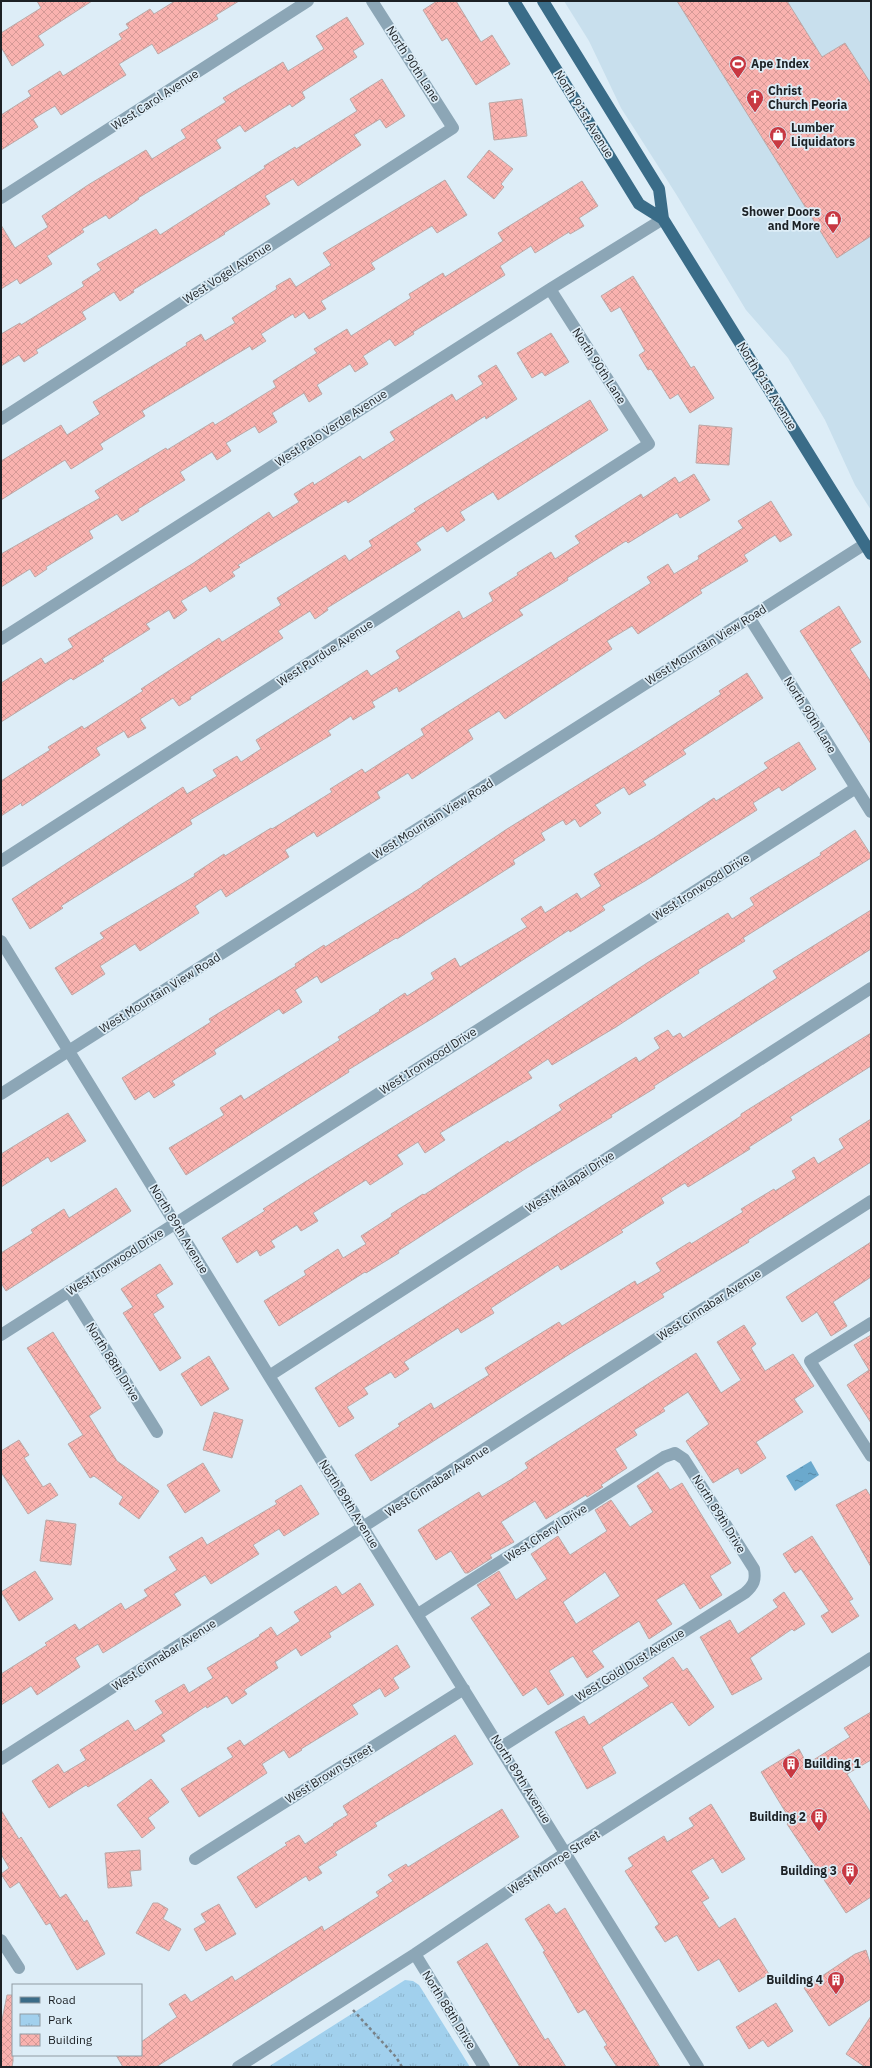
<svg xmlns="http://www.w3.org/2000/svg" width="872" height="2068" font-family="'IBM Plex Sans',sans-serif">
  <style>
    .built { fill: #c8dfed }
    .park { fill: url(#park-tufts) }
    .water { fill: url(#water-ripples) }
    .building { fill: url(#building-cross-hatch); stroke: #bba9a8; fill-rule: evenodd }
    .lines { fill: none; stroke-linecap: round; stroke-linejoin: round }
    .path { stroke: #788289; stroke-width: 2.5; stroke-dasharray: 3 3; stroke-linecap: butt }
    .minor { stroke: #8ca6b6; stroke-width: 12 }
    .major { stroke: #3a6c88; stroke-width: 12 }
    .labels { text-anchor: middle; stroke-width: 3.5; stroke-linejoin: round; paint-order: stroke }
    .street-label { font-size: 12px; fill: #1c2125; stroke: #ddedf7 }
    .poi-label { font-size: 12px; font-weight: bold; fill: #1c2125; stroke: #ddedf7; text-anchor: start }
  </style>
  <defs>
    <pattern id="park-tufts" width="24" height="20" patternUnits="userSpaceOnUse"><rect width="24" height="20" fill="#a1d0ed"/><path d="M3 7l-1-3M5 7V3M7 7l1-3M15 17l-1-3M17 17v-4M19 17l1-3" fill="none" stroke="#8ab2cb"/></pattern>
    <pattern id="water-ripples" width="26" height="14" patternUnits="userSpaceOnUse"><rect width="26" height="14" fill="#6ba9cd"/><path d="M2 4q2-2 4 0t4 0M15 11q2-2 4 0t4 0" fill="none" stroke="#5789a6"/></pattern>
    <pattern id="building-cross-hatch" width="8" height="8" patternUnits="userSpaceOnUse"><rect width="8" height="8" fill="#f9b2af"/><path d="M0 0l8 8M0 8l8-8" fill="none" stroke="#d59996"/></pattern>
  </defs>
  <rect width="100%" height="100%" fill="#ddedf7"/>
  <path class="built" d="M564,1H871V510L855,485L825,420L788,358L746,310L676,194L621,108L589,41Z"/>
  <path class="park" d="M405,1980L413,1981L419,1985L470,2067H268Z"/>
  <path class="water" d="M811,1461L819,1475L795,1491L786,1476Z"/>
  <path class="building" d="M37,1H92L38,36L44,45L12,66L1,47V33L41,8Z
    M175,1H239L216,15L218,19L158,54L152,44L119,64L126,75L61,115L55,106L33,119L38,127L1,150V115L31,96L28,91L60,71L63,76L122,39L119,34L129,28L126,24L150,9L154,14Z
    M437,1H456L481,42L492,35L510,64L476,85L447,38L442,41L423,10Z
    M677,1H787L822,57L845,43L871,84V236L837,258Z
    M347,17L364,44L353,51L357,57L302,92L305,98L292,107L290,104L245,132L240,125L216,140L221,148L138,198L139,199L109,219L106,215L82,229L84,232L47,256L52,264L20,284L17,279L1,289V225L15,248L48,227L42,216L88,185L146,150L152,159L186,138L181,130L226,102L223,98L283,62L288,71L324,49L316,36Z
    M382,79L405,116L386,128L380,119L354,135L361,145L298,186L293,179L265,196L270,204L224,233L225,234L133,290L134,292L120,301L114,292L82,312L86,319L36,350L38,353L24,362L19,355L1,366V334L20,323L21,325L84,286L82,282L101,270L97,264L156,229L160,235L265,168L264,166L295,147L296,149L357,111L350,99Z
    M522,99L527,136L494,140L489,103Z
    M489,150L513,169L501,184L504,187L494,199L467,177Z
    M445,180L467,215L437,233L432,226L371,263L375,269L321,301L326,309L309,319L304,312L295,318L293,314L261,334L266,341L252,350L250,346L142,411L145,416L100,444L103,449L71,469L65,460L1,500V461L61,425L67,435L100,414L93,402L187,345L186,343L201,334L205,341L235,323L232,318L277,289L276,286L290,278L296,287L331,265L323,253Z
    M582,181L598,206L579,218L584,226L570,234L569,232L535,253L531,246L500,266L505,275L413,332L414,334L395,346L390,339L363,356L368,364L355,372L350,364L317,385L322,394L309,402L304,393L272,413L277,422L259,433L255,426L226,443L231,451L217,460L212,452L180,472L185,480L138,509L139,511L122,521L117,514L89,531L93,538L46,567L47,569L35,577L30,569L1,587V554L100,498L95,491L118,477L166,448L167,450L213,422L215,425L276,387L273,381L317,353L314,349L347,329L351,336L411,298L409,294L443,273L445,277L503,241L498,233Z
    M633,276L691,368L694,366L714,398L690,413L678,394L670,399L651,369L648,370L639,355L645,351L620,307L611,312L601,296Z
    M551,333L569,362L545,376L542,372L532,378L517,353Z
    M496,365L517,399L486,419L485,416L348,503L346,500L238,565L240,567L232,572L235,576L210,592L206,586L181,601L187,610L174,619L169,610L146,624L150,629L102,659L104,661L73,680L71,678L1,722V683L41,658L45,664L73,647L68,639L192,564L269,512L273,518L299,502L294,494L313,482L314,485L360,456L363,460L395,440L390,432L452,394L456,401L483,384L478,376Z
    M590,400L608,430L498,500L493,492L460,512L465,520L447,532L443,526L416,543L421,550L327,608L328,610L315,619L310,611L278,631L283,638L190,697L191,699L179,706L173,698L140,719L146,728L128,738L124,731L96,748L100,755L22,806L21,803L1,816V781L50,750L48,747L82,726L84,729L143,691L141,689L219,638L222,642L281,605L277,598L345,555L349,561L372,546L369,541L416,511L414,509Z
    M699,425L732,428L729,465L696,463Z
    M694,474L710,500L680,518L677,513L628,543L626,541L567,578L568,580L519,610L523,615L399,692L397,687L372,702L375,707L353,720L351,716L328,731L331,735L190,820L192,824L61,906L63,908L30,929L12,899L183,787L187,794L217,776L213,770L237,756L241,762L261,749L256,740L367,670L371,676L400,658L396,651L459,611L463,619L493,601L489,593L518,575L517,573L551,552L555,559L580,543L575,536L641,494L643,498L675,477L679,483Z
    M771,501L792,535L780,542L775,535L744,555L748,561L700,590L702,593L638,634L632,626L607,641L612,649L505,719L499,711L468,730L473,739L412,779L408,773L377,792L380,798L317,837L314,832L285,850L289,857L226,897L221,889L195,906L199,913L140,951L135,944L100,966L105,974L72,995L55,968L104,938L100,933L195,876L194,874L224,854L225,856L271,828L272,829L332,792L330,789L362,769L365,773L424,735L421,729L651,583L647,577L668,564L674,574L699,559L698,556L743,528L738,521Z
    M839,606L861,642L850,649L871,682V744L800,631Z
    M747,673L763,698L683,750L686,754L643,781L646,785L629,795L624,787L595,805L601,813L580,827L575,819L566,825L563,820L541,833L545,840L513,860L515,864L397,939L396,938L321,983L317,976L295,990L302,1002L283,1014L279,1009L214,1050L216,1054L172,1081L175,1085L154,1098L149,1091L135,1100L122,1078L211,1022L209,1019L296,966L295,964L324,945L325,947L422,887V886L507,829L636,749L721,694L719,691Z
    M799,742L816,769L782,791L779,787L753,803L757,810L645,881L602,906L605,910L570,932L569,930L433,1018L348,1070L349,1072L186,1175L169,1148L224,1115L220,1108L241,1095L244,1100L340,1040L338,1037L380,1011L379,1010L405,993L407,996L434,979L431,973L455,958L460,967L527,927L521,919L541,906L545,913L577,893L581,899L601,886L594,874L654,838L714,798L716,801L768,768L764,763Z
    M855,830L871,855V858L743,938L745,941L698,970L699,973L616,1027L552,1065L548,1059L528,1072L532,1078L440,1133L445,1140L425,1153L418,1142L397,1155L403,1164L370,1185L366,1180L313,1213L318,1221L301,1231L297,1225L271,1241L275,1247L260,1256L257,1250L237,1263L222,1238L265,1211L263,1209L305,1182L481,1072L647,963L728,913L732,919L754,905L750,898L821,855L820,853Z
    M871,910V949L654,1086L655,1088L611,1115L612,1117L525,1169L398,1251L399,1253L366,1273L365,1272L279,1326L264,1301L306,1275L304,1271L338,1249L343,1258L366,1244L361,1236L392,1216L391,1214L423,1194L424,1195L508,1141L509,1143L562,1110L559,1105L636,1057L639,1062L660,1048L654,1038L668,1030L673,1037L680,1033L683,1038L777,978L773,971Z
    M871,1033V1066L790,1117L792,1120L749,1147L750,1149L688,1187L685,1183L661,1198L664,1203L621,1230L623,1232L561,1270L558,1265L491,1308L494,1313L461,1333L458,1328L404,1362L409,1369L395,1378L391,1372L364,1388L368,1394L347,1407L354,1418L339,1427L315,1388L657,1171L741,1116V1114Z
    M68,1113L86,1141L51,1162L48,1157L1,1187V1154Z
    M871,1119V1162L748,1240L749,1242L662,1294L664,1297L576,1350L371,1481L355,1455L400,1426L398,1424L431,1403L434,1409L489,1375L485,1368L559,1322L562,1326L635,1281L637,1285L661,1271L656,1263L690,1242L691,1244L743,1212L741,1209L774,1189L775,1191L796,1178L792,1171L814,1157L818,1164L844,1148L839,1139Z
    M116,1188L131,1211L6,1291L1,1283V1253L33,1233L31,1230L64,1209L69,1218Z
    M871,1242V1277L833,1302L847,1326L831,1336L817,1312L802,1322L786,1297Z
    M160,1264L173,1284L156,1295L164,1307L153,1314L181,1358L160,1371L123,1313L133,1307L121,1289Z
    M744,1325L756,1344L751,1348L765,1371L793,1354L814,1386L794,1399L803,1412L756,1442L766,1458L741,1474L738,1468L713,1483L686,1441L709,1424L688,1392L663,1408L665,1411L634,1430L637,1435L615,1449L627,1468L601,1485L603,1487L587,1497L586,1495L546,1519L535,1501L501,1522L514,1542L490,1555L492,1558L468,1573H465L451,1551L436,1560L418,1530L479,1492L482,1497L512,1479L528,1468L525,1463L696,1353L721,1393L741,1380L717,1342Z
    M53,1332L101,1408L89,1416L117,1461L159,1491L139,1519L119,1504L123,1497L94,1476L90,1478L68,1444L83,1435L27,1348Z
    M871,1335V1423L847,1385L869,1370L854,1345Z
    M209,1356L229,1389L201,1406L181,1374Z
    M214,1412L243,1420L232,1458L203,1450Z
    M19,1440L29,1455L24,1458L43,1487L50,1483L58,1495L28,1514L1,1472V1451Z
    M203,1463L220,1491L185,1513L167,1485Z
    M658,1472L670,1490L682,1483L731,1563L710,1576L722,1595L700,1609L684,1583L656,1600L672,1624L649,1639L639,1621L620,1633L592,1651L604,1667L587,1678L573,1656L549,1671L564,1695L548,1705L536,1687L523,1696L471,1618L491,1605L477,1585L499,1571L516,1600L547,1579L531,1554L558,1536L570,1555L607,1531L595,1510L611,1500L630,1527L653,1512L637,1486ZM605,1572L620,1596L576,1624L563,1602Z
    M301,1485L319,1514L284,1536L279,1529L253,1545L259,1554L211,1584L205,1575L174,1594L181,1605L103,1653L98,1644L75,1658L80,1667L37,1695L31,1686L1,1705V1674L47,1645L45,1643L75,1624L79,1630L121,1603L125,1610L148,1596L144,1590L177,1570L169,1557L202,1537L207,1545L277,1504L275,1501Z
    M866,1489L871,1497V1567L836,1505Z
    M46,1520L76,1524L71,1565L40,1561Z
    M812,1536L853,1599L849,1601L859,1616L832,1633L821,1616L829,1611L801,1569L795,1573L783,1554Z
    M35,1571L53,1599L19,1621L1,1592Z
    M360,1583L374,1605L329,1633L331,1637L301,1656L296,1648L275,1662L278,1668L244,1690L247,1694L232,1704L227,1696L207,1708L206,1706L161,1735L165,1741L88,1787L86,1785L49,1808L32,1781L58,1764L64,1773L86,1760L80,1750L128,1720L135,1731L163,1713L155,1701L184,1684L189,1693L213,1678L207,1668L260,1636L259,1635L271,1627L277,1636L300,1621L294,1612L336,1586L342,1595Z
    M784,1592L805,1624L794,1631L792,1629L750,1658L762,1679L732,1695L700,1637L730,1620L738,1634L778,1607L773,1600Z
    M397,1645L410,1667L393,1678L399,1688L385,1697L380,1688L352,1705L358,1714L301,1749L302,1750L289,1758L284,1750L262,1764L267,1773L199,1817L181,1789L233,1757L227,1748L240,1740L244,1746Z
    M673,1657L683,1671L687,1668L714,1707L689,1726L672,1702L602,1747L616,1773L587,1789L555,1732L584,1716L589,1725L649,1686L643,1678Z
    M871,1712V1760L847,1774L871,1813V1897L846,1913L787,1824L791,1821L761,1772L799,1749L807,1764L850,1737L844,1728Z
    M455,1735L473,1764L375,1823L377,1826L335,1852L337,1855L318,1867L322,1873L309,1881L306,1876L256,1908L237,1877L287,1845L285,1843L299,1835L305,1844L334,1825L333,1824L348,1815L343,1806Z
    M151,1779L169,1802L148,1818L155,1828L142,1838L117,1805Z
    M711,1804L745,1859L722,1873L713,1858L691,1871L709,1898L702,1902L719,1928L735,1918L769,1974L739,1992L719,1959L698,1971L677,1935L665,1942L655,1927L659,1924L625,1871L633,1866L628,1858L664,1836L667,1842L694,1826L689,1818Z
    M502,1809L519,1837L156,2067H123L116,2055H141V2042L177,2017L169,2004L185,1994L191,2002L232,1976L235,1981L322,1926L324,1931L379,1896L376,1892L393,1881L388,1875L406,1864L408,1867Z
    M1,1810L19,1839L21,1837L60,1898L66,1894L84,1922L87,1920L105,1954L77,1970L50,1923L46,1925L19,1882L10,1888L1,1874L9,1868L1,1854Z
    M140,1850L141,1870L130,1871L132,1886L108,1888L105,1853Z
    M153,1903H158L168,1909L163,1919L181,1929L169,1951L136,1933Z
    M219,1904L236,1934L206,1951L194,1929L206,1922L201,1914Z
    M549,1904L556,1914L565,1908L660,2067H617L604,2047L607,2045L585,2009L578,2013L543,1952L545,1951L525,1919Z
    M487,1943L545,2040L548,2038L566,2067H520L457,1962Z
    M866,1950L871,1966V1999L829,2026L804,1988L855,1954Z
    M7,1995H13V2061L12,2067H1V2025Z
    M776,2003L793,2031L768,2047L763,2040L749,2049L736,2027Z
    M871,2016V2067H865L846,2054Z"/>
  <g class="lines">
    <path class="path" d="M353,2010L396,2057L402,2067"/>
    <path class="minor" d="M1,198L308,1
      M1,419L453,128L372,1
      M749,617L871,812
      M1,639L550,289L663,219
      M1,861L649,444L550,289
      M1,941L269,1376L698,2067
      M1,1094L865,544
      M69,1291L157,1432
      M871,1323L810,1361L871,1456
      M1,1335L856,788
      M269,1376L871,988
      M418,1614L664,1457L675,1453L684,1459L754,1569C756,1580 754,1585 745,1593L501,1747
      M1,1759L871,1201
      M195,1859L464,1689
      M1,1940L19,1968
      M415,1954L484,2067
      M238,2067L415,1954L567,1852L871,1658"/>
    <path class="major" d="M514,1L639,204L663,219
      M543,1L659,189L663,219L871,554"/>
  </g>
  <defs>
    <symbol id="stadium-pin" viewBox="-11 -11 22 30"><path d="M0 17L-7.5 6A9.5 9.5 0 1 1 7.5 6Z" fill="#c83842" stroke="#ddedf7"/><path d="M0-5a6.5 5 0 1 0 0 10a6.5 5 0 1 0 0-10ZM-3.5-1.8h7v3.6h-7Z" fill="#fff"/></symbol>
    <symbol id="church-pin" viewBox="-11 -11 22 30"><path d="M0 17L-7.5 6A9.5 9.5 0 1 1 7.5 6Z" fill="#c83842" stroke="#ddedf7"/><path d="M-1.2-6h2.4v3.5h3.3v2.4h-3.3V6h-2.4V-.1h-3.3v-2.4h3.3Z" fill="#fff"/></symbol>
    <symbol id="shop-pin" viewBox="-11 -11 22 30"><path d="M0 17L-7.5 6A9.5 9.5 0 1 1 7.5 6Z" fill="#c83842" stroke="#ddedf7"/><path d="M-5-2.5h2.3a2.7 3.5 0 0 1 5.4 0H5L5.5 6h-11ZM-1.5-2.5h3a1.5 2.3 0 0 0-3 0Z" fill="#fff"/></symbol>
    <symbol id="building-pin" viewBox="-11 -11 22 30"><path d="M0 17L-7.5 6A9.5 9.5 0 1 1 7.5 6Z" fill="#c83842" stroke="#ddedf7"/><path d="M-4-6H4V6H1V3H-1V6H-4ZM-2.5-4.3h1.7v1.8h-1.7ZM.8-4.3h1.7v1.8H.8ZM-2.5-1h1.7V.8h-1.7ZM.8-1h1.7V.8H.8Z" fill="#fff"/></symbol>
  </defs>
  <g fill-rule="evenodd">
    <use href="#stadium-pin" x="728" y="54" width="20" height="27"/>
    <use href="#church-pin" x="745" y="88" width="20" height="27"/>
    <use href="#shop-pin" x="768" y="125" width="20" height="27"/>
    <use href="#shop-pin" x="823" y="209" width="20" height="27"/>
    <use href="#building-pin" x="781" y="1754" width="20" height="27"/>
    <use href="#building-pin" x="809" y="1807" width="20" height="27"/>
    <use href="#building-pin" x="840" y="1861" width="20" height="27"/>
    <use href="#building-pin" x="826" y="1970" width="20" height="27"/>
  </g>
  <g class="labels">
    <g class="street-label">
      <text transform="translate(413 64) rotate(57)" y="4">North 90th Lane</text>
      <text transform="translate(155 100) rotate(-33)" y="4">West Carol Avenue</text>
      <text transform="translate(584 114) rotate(58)" y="4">North 91st Avenue</text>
      <text transform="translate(227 273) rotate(-33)" y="4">West Vogel Avenue</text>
      <text transform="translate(599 366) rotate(57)" y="4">North 90th Lane</text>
      <text transform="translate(767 386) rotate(58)" y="4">North 91st Avenue</text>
      <text transform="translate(331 428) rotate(-33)" y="4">West Palo Verde Avenue</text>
      <text transform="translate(706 645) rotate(-32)" y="4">West Mountain View Road</text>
      <text transform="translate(325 653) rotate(-33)" y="4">West Purdue Avenue</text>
      <text transform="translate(810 715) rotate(58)" y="4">North 90th Lane</text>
      <text transform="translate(433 819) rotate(-32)" y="4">West Mountain View Road</text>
      <text transform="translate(701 887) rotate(-33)" y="4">West Ironwood Drive</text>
      <text transform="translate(160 993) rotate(-32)" y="4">West Mountain View Road</text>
      <text transform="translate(428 1061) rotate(-33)" y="4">West Ironwood Drive</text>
      <text transform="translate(570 1182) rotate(-33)" y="4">West Malapai Drive</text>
      <text transform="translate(179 1229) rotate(59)" y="4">North 89th Avenue</text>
      <text transform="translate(115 1262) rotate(-33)" y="4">West Ironwood Drive</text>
      <text transform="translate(709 1305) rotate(-33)" y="4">West Cinnabar Avenue</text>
      <text transform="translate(113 1362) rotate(58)" y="4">North 88th Drive</text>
      <text transform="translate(437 1481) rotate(-33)" y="4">West Cinnabar Avenue</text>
      <text transform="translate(349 1504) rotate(58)" y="4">North 89th Avenue</text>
      <text transform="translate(719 1514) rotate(58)" y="4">North 89th Drive</text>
      <text transform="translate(546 1533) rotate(-33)" y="4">West Cheryl Drive</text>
      <text transform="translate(164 1655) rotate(-33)" y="4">West Cinnabar Avenue</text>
      <text transform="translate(630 1665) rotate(-32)" y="4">West Gold Dust Avenue</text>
      <text transform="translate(329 1774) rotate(-32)" y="4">West Brown Street</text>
      <text transform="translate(521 1779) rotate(58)" y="4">North 89th Avenue</text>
      <text transform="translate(554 1862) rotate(-33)" y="4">West Monroe Street</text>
      <text transform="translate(449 2010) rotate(58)" y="4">North 88th Drive</text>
    </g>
    <g class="poi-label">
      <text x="751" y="68">Ape Index</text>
      <text x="768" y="95">Christ<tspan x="768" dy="14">Church Peoria</tspan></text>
      <text x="791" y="132">Lumber<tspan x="791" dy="14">Liquidators</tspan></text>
      <text x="820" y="216" text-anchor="end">Shower Doors<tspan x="820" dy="14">and More</tspan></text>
      <text x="804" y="1768">Building 1</text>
      <text x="806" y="1821" text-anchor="end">Building 2</text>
      <text x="837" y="1875" text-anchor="end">Building 3</text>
      <text x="823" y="1984" text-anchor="end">Building 4</text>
    </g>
  </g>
  <rect width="872" height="2068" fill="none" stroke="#1c2125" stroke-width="4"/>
  <rect x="12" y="1984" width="130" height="72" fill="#ddedf7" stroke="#909ba3"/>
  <rect x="20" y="1997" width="20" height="6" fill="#3a6c88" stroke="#909ba3"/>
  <text x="48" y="2004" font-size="12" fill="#1c2125">Road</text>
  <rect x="20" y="2014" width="20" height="12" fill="url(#park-tufts)" stroke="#909ba3"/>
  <text x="48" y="2024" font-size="12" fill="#1c2125">Park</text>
  <rect x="20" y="2034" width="20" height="12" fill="url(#building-cross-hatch)" stroke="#909ba3"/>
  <text x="48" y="2044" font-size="12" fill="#1c2125">Building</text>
</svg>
